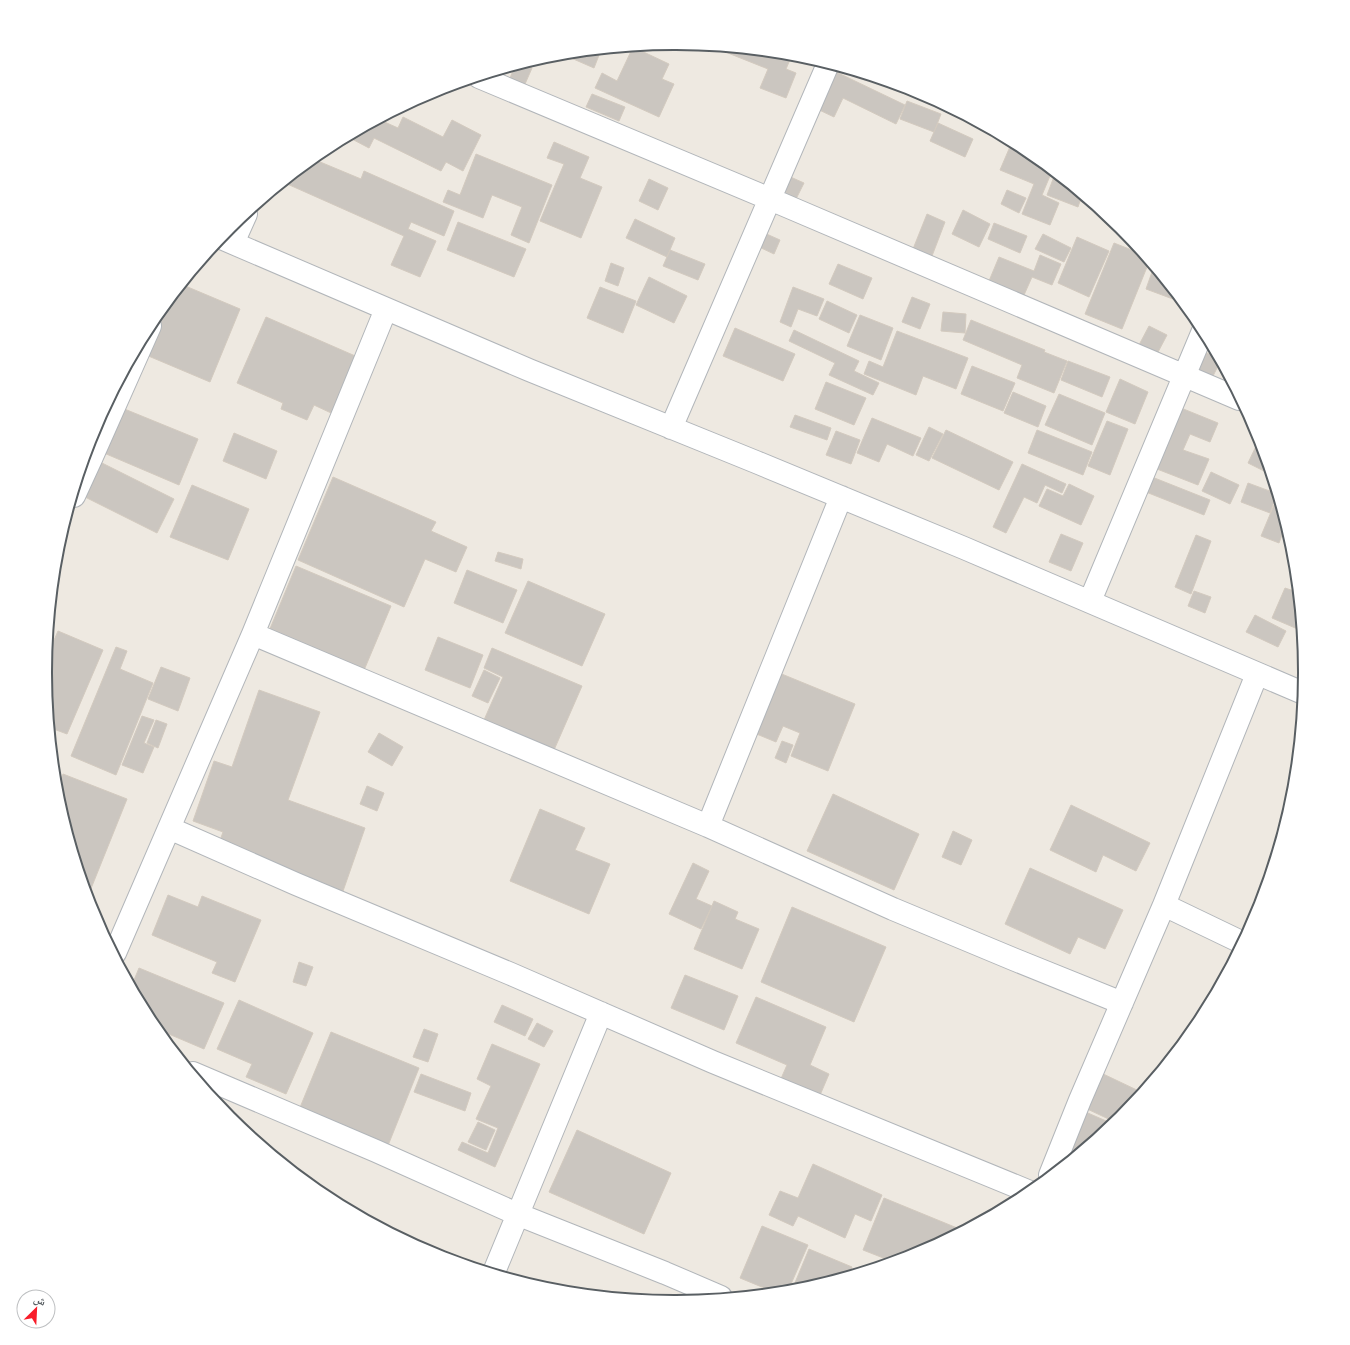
<svg xmlns="http://www.w3.org/2000/svg" width="1350" height="1345" font-family="Raleway,'Noto Naskh Arabic',sans-serif">
  <style>
    .building { fill: #cbc6c0; stroke: #d3cabf }
    .lines { fill: none; stroke-linecap: round; stroke-linejoin: round }
    .minor-casing { stroke: #b2b6ba; stroke-width: 24 }
    .minor { stroke: #fff; stroke-width: 22 }
    .rim { fill: none; stroke: #595f63; stroke-width: 2 }
  </style>
  <rect width="100%" height="100%" fill="#eee9e1"/>
  <path class="building" d="M633,47L669,64L662,79L674,84L659,117L595,88L602,73L617,81Z
    M713,47L792,55L786,69L796,73L786,98L760,88L768,69Z
    M601,50L594,68L562,54Z
    M523,64L532,68L525,84L510,78L515,66Z
    M832,70L905,105L896,124L843,98L834,117L813,107Z
    M592,94L625,107L619,121L586,107Z
    M907,101L941,114L934,132L900,119Z
    M403,117L443,137L452,120L481,135L463,171L446,162L441,171L374,138L369,148L350,138L352,135L380,120L398,128Z
    M938,123L973,139L965,157L930,141Z
    M554,142L589,157L580,178L602,187L581,238L540,221L564,164L547,158Z
    M1012,142L1025,149L1052,171L1042,195L1059,203L1050,225L1022,214L1034,184L1000,170Z
    M476,154L552,185L529,243L511,235L522,207L492,195L483,218L443,202L448,190L460,195Z
    M313,159L361,179L364,171L454,211L444,236L411,222L408,229L436,241L420,277L391,265L404,236L285,183Z
    M1055,174L1096,208L1080,201L1078,207L1047,195Z
    M786,175L804,183L796,199L778,190Z
    M649,179L668,188L658,210L639,201Z
    M1007,190L1026,198L1019,213L1001,204Z
    M963,210L990,224L979,247L952,234Z
    M927,214L945,222L932,256L913,249Z
    M635,219L675,238L667,257L626,238Z
    M458,222L526,249L514,277L447,250Z
    M994,223L1027,236L1020,253L988,239Z
    M762,232L780,240L774,254L757,246Z
    M1043,234L1071,248L1064,262L1035,249Z
    M1077,237L1109,251L1089,297L1058,283Z
    M1114,243L1142,254L1149,262L1122,329L1085,314Z
    M670,250L705,264L698,280L663,266Z
    M1040,255L1061,264L1052,285L1032,277L1024,295L989,281L999,257L1034,271Z
    M611,263L624,268L618,286L605,281Z
    M838,264L872,278L863,299L829,284Z
    M1152,272L1158,274L1181,302L1146,289Z
    M649,277L687,296L674,323L636,305Z
    M183,285L240,309L210,382L139,352L152,323Z
    M600,287L636,301L623,333L587,318Z
    M793,287L824,299L817,316L798,309L791,327L780,322Z
    M912,297L930,304L920,329L902,322Z
    M827,301L857,315L849,333L819,319Z
    M943,312L966,314L965,333L941,331Z
    M860,315L893,328L881,360L847,346Z
    M266,317L369,362L344,419L314,405L307,420L281,409L283,403L237,383Z
    M971,320L1045,350L1044,352L1067,361L1054,393L1017,378L1022,365L963,340Z
    M1149,326L1167,335L1157,354L1139,345Z
    M735,328L795,354L783,381L723,356Z
    M794,330L859,361L854,371L879,383L873,395L829,375L835,363L789,341Z
    M897,331L968,358L956,389L923,376L916,395L864,374L869,361L883,367Z
    M1205,352L1217,358L1220,362L1212,378L1196,369Z
    M1068,361L1110,377L1102,397L1061,380Z
    M972,366L1015,383L1003,411L961,394Z
    M1120,379L1148,392L1135,424L1106,412Z
    M826,382L866,398L854,425L815,409Z
    M1013,392L1046,406L1038,427L1004,413Z
    M1059,394L1105,413L1092,445L1045,425Z
    M122,408L198,439L179,485L104,453Z
    M1181,408L1218,423L1210,442L1190,434L1183,450L1209,459L1198,485L1157,469Z
    M795,415L831,428L827,440L790,427Z
    M872,418L921,438L913,456L887,444L879,462L857,453Z
    M1107,421L1128,429L1110,475L1088,466Z
    M929,427L943,434L929,461L916,455Z
    M946,430L1013,462L999,490L932,458Z
    M1037,430L1092,452L1083,475L1028,453Z
    M836,431L860,440L851,464L826,455Z
    M234,433L277,451L266,479L223,461Z
    M1259,440L1270,474L1248,463Z
    M100,462L174,499L157,533L83,496Z
    M1022,464L1066,484L1062,493L1045,485L1037,503L1024,497L1006,533L993,527Z
    M1211,472L1239,485L1230,504L1202,491Z
    M333,477L436,522L431,531L467,547L456,572L425,559L404,607L298,560Z
    M1152,477L1210,500L1204,515L1146,492Z
    M1248,483L1275,493L1276,496L1270,513L1241,502Z
    M1069,484L1094,496L1081,525L1039,506L1047,489L1063,496Z
    M192,485L249,509L228,560L170,537Z
    M1274,505L1280,508L1285,527L1279,543L1261,536Z
    M1061,534L1083,543L1071,571L1049,562Z
    M1196,535L1211,541L1191,594L1175,587Z
    M498,552L523,559L521,569L495,561Z
    M296,566L391,606L362,675L267,636Z
    M467,570L517,590L503,623L454,603Z
    M528,581L605,614L582,666L505,633Z
    M1285,588L1297,592L1300,630L1272,618Z
    M1194,591L1211,597L1205,613L1188,606Z
    M1255,615L1286,631L1278,647L1246,632Z
    M58,631L103,650L67,734L51,728L46,672L47,654H48Z
    M438,637L483,655L470,688L425,670Z
    M116,647L127,651L120,669L153,683L116,775L71,756Z
    M492,648L582,686L554,750L484,720L503,677L484,668Z
    M161,667L190,678L178,711L148,699Z
    M767,668L855,704L828,771L791,756L800,733L783,726L776,742L742,728Z
    M484,670L500,678L488,703L472,696Z
    M259,690L320,712L288,800L365,828L342,894L217,849L223,832L193,821L214,761L232,767Z
    M142,716L154,720L144,743L154,747L143,773L122,765Z
    M156,720L167,724L158,748L147,743Z
    M379,733L403,747L392,766L368,752Z
    M782,741L793,745L786,763L775,758Z
    M63,774L127,799L88,896L58,795L57,790Z
    M367,786L384,793L377,811L360,804Z
    M833,794L919,834L894,890L807,851Z
    M1071,805L1150,843L1136,871L1103,855L1096,872L1050,850Z
    M540,809L585,828L575,850L610,864L589,914L510,881Z
    M953,831L972,840L961,865L942,857Z
    M693,863L709,871L696,899L712,906L701,929L669,914Z
    M1030,868L1123,910L1105,949L1078,937L1070,954L1005,924Z
    M168,895L198,907L202,896L261,920L235,982L212,973L217,962L152,935Z
    M89,898L95,901L91,907Z
    M714,901L738,912L735,919L759,929L742,969L694,949Z
    M792,907L886,947L854,1022L761,982Z
    M299,962L313,967L306,986L293,982Z
    M139,968L224,1003L204,1049L157,1029L159,1023L150,1019L132,985Z
    M685,975L738,996L724,1030L671,1008Z
    M756,997L826,1027L810,1065L829,1074L815,1107L776,1090L787,1065L736,1043Z
    M239,1000L313,1033L286,1094L246,1077L252,1064L217,1049Z
    M502,1005L533,1019L525,1036L494,1022Z
    M537,1023L553,1031L544,1047L528,1039Z
    M424,1029L438,1034L428,1062L413,1057Z
    M331,1032L419,1068L381,1163L292,1127Z
    M492,1044L540,1064L495,1167L458,1150L462,1142L488,1153L498,1128L476,1119L491,1086L477,1079Z
    M1099,1072L1141,1092L1120,1118L1115,1122L1083,1107Z
    M421,1074L471,1093L465,1111L414,1092Z
    M1081,1110L1113,1124L1070,1158L1062,1155Z
    M478,1122L495,1130L486,1150L468,1142Z
    M577,1130L671,1173L644,1234L549,1192Z
    M813,1164L882,1195L871,1221L855,1214L845,1238L798,1216L793,1226L769,1215L780,1191L798,1198Z
    M884,1198L962,1230L916,1254L891,1261L863,1250Z
    M762,1226L808,1245L788,1291L774,1292L740,1278Z
    M809,1249L852,1267L849,1274L798,1290H792Z"/>
  <g class="lines">
    <defs>
      <path id="minor" d="M479,77L770,199L1239,399
        M221,238L529,370L756,462L964,548L1303,693
        M233,243L246,214
        M671,428L828,64
        M74,496L91,459L150,326
        M1090,601L1203,331
        M253,634L708,826L893,909L1013,959L1122,1003
        M708,826L841,497
        M169,828L296,884L511,974L713,1062L1030,1192
        M1164,905L1241,942
        M115,953L253,634L386,309
        M193,1073L376,1151L517,1214L665,1273L721,1297
        M1050,1175L1080,1100L1164,905L1257,674
        M494,1272L601,1013"/>
    </defs>
    <use href="#minor" class="minor-casing"/>
    <use href="#minor" class="minor"/>
  </g>
  <path d="M0 0H1350V1345H0ZM674 50H676A622 622 0 0 1 1298 672V673A622 622 0 0 1 676 1295H674A622 622 0 0 1 52 673V672A622 622 0 0 1 674 50Z" fill="#fff" fill-rule="evenodd"/>
  <path class="rim" d="M674 50H676A622 622 0 0 1 1298 672V673A622 622 0 0 1 676 1295H674A622 622 0 0 1 52 673V672A622 622 0 0 1 674 50Z"/>
  <g transform="translate(36 1309) rotate(24)"><circle r="19" fill="#ffffff" stroke="#bdbfc1"/>
  <path d="M0-3L7 15L0 10L-7 15Z" fill="#f81d2a"/>
  <text y="-6" font-size="11" font-weight="bold" text-anchor="middle" fill="#595f63">ش</text>
  </g>
</svg>
